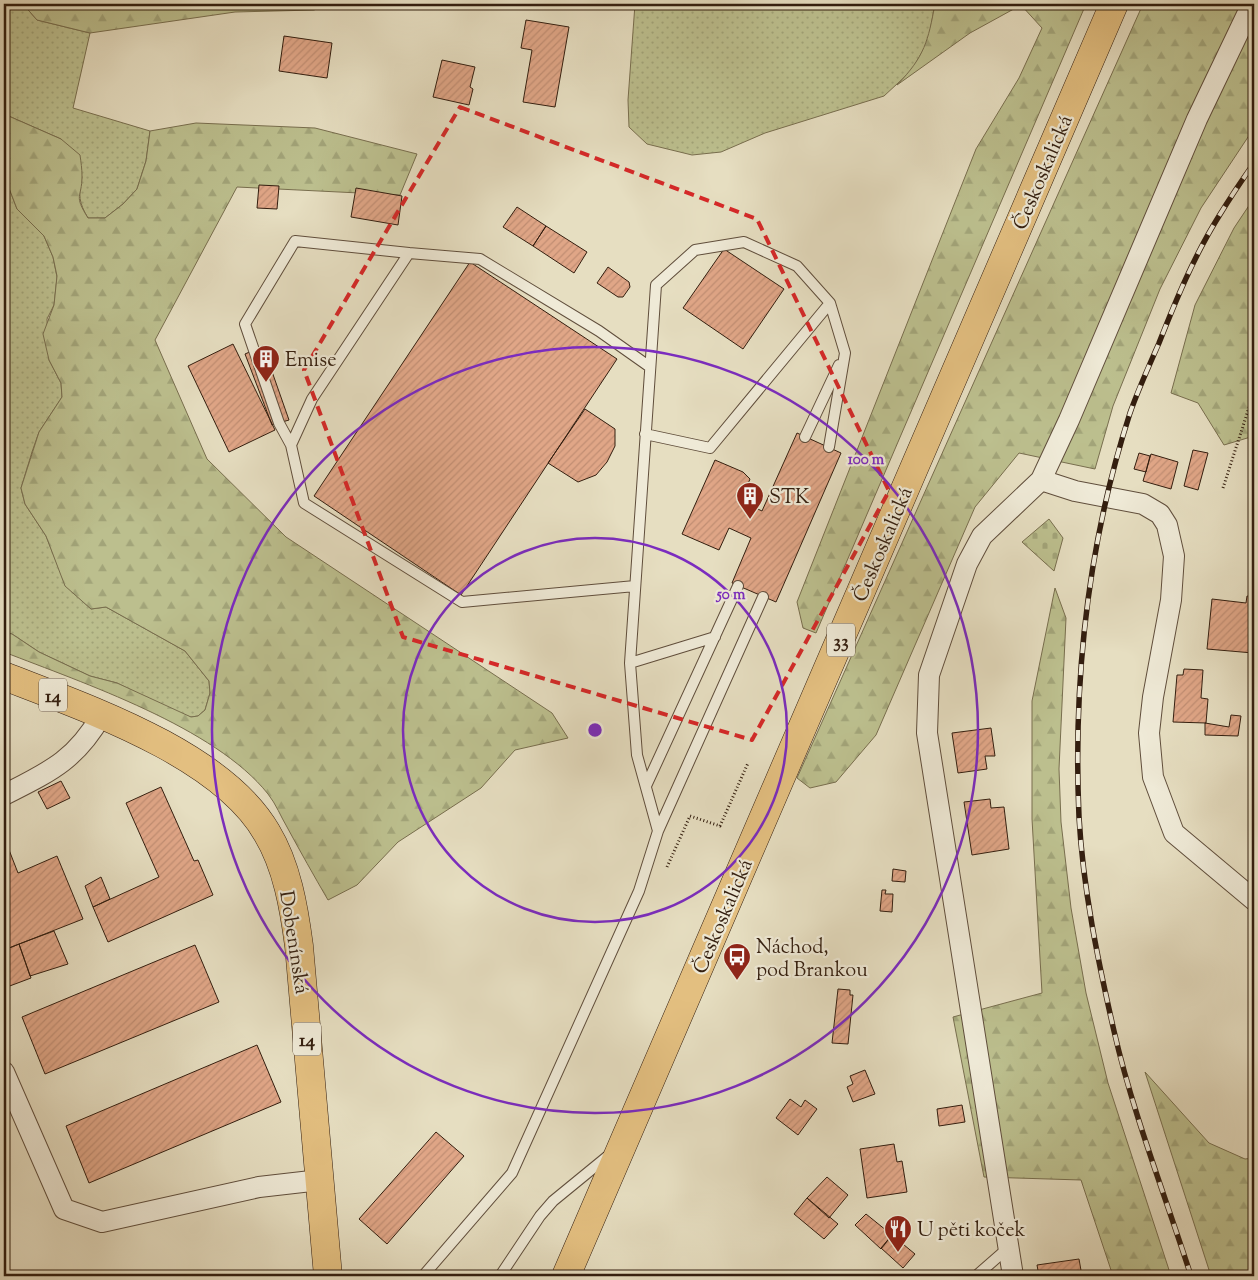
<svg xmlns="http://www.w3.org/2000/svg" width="1258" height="1280" font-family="'Sorts Mill Goudy',serif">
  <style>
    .grass { fill: url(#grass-dots); stroke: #786e4e }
    .forest { fill: url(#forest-firs); stroke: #786e4e }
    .cemetery { fill: url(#cemetery-stones); stroke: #786e4e }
    .building { fill: url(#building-hatch); stroke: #331e0f }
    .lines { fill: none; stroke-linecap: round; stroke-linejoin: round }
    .lane-casing { stroke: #604e3c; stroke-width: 12 }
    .street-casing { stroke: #604e3c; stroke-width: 22 }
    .primary-casing { stroke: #331e0f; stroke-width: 29 }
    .path { stroke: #331e0f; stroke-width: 3; stroke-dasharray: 1 2.5; stroke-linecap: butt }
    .lane { stroke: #efead7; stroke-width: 10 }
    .street { stroke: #efead7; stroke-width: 20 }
    .primary { stroke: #e3bf80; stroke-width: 28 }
    .rail-casing { stroke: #331e0f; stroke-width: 5.5 }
    .rail { stroke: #efead7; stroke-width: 4; stroke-dasharray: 11; stroke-linecap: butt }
    .marked { fill: none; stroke: #d62828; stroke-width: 4; stroke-dasharray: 10 6; stroke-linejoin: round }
    .ring { fill: none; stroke: #7b2cbf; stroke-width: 2.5 }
    .labels { text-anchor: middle; stroke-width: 4.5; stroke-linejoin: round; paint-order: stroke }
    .shield { fill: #efead7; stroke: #6b5b4b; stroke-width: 1 }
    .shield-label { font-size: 19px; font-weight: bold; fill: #331e0f }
    .street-label { font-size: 20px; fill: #331e0f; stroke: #efead7 }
    .poi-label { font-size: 20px; fill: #331e0f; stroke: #efead7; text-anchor: start }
    .centre { fill: #7b2cbf; stroke: #efead7; stroke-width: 2.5 }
    .ring-label { font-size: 15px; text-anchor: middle; font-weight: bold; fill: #7b2cbf; stroke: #efead7; stroke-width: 4.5; stroke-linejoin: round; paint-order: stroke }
  </style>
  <defs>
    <pattern id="grass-dots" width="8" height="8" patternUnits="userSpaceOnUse" patternTransform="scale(1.25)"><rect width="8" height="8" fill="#bcbf8e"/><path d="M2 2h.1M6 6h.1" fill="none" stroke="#a2a479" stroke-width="1.8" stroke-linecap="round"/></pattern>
    <pattern id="forest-firs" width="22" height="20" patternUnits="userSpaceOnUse" patternTransform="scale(1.25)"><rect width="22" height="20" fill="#bcbf8e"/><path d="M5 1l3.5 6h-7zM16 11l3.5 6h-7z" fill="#a2a479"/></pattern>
    <pattern id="cemetery-stones" width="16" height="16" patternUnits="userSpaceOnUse" patternTransform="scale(1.25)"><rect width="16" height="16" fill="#bcbf8e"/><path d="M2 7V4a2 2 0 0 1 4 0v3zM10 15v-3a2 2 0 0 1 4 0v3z" fill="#a2a479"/></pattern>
    <pattern id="building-hatch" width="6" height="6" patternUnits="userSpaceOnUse" patternTransform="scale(1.25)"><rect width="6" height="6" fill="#e0a687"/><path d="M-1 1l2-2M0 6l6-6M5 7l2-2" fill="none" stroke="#c18e73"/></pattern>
  </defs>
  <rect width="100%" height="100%" fill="#e6dec1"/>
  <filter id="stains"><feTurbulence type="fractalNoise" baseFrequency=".004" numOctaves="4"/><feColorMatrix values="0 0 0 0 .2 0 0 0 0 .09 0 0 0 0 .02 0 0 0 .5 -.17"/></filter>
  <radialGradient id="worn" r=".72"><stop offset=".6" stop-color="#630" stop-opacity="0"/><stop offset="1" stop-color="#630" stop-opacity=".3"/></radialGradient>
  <path class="grass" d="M4,4H23L37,20L90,33L73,108L150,131L146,161L137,189L123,204L105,218H88C79,203 78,195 82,177L61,139L4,114Z
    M635,4H935L928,42L911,71L884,96L765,133L721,152L692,155L647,144L629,127L628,100Z
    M4,175L17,209L44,236L53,257L57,277L54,305L47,319L49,360L61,383L62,397L39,432L32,452L21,488L25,504L46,536L66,586L91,609L106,607L185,651L209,681L210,693L205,710L198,716L191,717L177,713L117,683L90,676L39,652L12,634L4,632Z"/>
  <path class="forest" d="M23,4H329L314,10L235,12L90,33L37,20Z
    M935,4H1086L816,633L803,628L797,602L976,149L1019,78L1042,28L1021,5L970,33L897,85C925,56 928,41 935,4Z
    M1143,4H1254V128L1201,208L1160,289L1113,406L1095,469L1019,453L975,507L876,735L836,782L810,788L797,778Z
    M4,114L61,139L80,155C81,162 82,169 82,176C82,199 73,194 88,218H105L123,204L137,189L146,161L150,131L196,123L315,128L417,154L400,195L237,187L155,340L207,459L286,537L552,713L568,738L515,750L481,788L398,842L357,885L328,900C314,876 300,851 287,827C281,817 276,804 268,794C215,727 83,683 4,652V632L12,634L39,652L90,676L117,683L191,717L198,716L205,710L210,693L209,681L185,651L106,607L91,609L65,586L46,536L25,504L21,488L39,432L62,397L61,383L49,360L43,334L54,305L57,276L53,257L44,236L17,209L4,175Z
    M1254,198V436L1224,445L1198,403L1171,393L1195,305L1234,228Z
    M1055,588L1066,618L1059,769L1061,822L1071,908L1086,993L1108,1083L1171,1276H1113L1081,1180L984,1177L953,1017L1042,993L1032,819V701Z
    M1145,1072L1209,1143L1245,1159L1254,1158V1276H1211Z"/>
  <path class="cemetery" d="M1049,519L1063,538L1054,571L1022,542Z"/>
  <path class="building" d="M526,20L569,27L555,107L523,102L532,50L521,48Z
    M284,36L332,43L327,78L279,71Z
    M442,60L475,67L470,87L473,89L469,105L433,97Z
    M259,185L279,186L277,209L257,208Z
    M356,188L402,196L398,225L351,217Z
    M517,207L546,226L533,246L503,227Z
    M546,226L587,252L574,273L533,246Z
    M724,249L784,289L743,349L683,308Z
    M470,262L617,359L461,595L314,496Z
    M608,267L629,282L630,287L623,297H618L597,283Z
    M233,344L275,430L229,452L188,366Z
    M263,346L289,420L272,425L245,354Z
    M585,409L615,429V446L607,462L596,475L578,482L548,463Z
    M797,433L841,453L776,602L732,583L751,538L729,528L719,550L682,534L715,460L743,472L750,479L741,501L762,511Z
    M1193,450L1208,453L1198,490L1184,486Z
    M1139,453L1150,456L1146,472L1134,469Z
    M1151,454L1178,462L1171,489L1143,481Z
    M1247,596L1254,597L1253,653L1207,649L1212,599L1246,603Z
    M1184,669L1203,670L1201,698L1208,699L1206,723L1173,722L1177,675H1183Z
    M1231,715L1241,716L1238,736L1205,735V723L1229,727Z
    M991,728L995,756H985L987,769L958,773L952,733Z
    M61,781L70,798L47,809L38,792Z
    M161,787L194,861L198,860L213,895L108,942L93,907L159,877L126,803Z
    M990,799L991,808L1004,807L1009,849L972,855L964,802Z
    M4,837L18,873L57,856L83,919L4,950Z
    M893,869L906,871L905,882L892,881Z
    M101,877L110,899L93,907L85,886Z
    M882,890H886L885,894H893L892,912L880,911Z
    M54,931L68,964L30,976L19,944Z
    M19,944L31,978L7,987L4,979V950Z
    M195,945L219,1002L45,1074L22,1017Z
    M838,989L850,990V995H853L848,1044L832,1043Z
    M257,1045L281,1102L89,1183L66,1126Z
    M865,1070L875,1094L853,1102L847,1087L853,1084L850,1076Z
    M790,1099L801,1107L805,1100L817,1109L798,1135L776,1118Z
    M962,1105L965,1122L939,1126L937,1109Z
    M436,1132L464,1156L387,1244L359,1219Z
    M894,1144L897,1162L902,1161L907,1192L867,1198L860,1149Z
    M827,1177L848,1195L829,1218L807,1198Z
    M807,1198L838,1224L824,1239L794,1214Z
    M866,1214L892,1235L881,1249L855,1225Z
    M892,1235L915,1254L903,1268L881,1248Z
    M1079,1259L1082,1276H1039L1037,1265Z"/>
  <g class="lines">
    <defs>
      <path id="lane" d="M645,434L710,448L830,303
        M805,437L839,365
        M291,445L279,423L245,324L295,241L409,253
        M635,586L462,602L304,503L291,445L312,399L409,253L480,259L599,331L650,367
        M630,663L715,637
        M646,786L738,586
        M658,831L637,755L630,663L656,285L695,250L744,242L797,266L830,303L845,353L829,447
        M423,1276L512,1173L639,891L658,831L763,597
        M500,1276L540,1216L553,1201L608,1156
        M976,1276L1008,1248"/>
      <path id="street" d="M1041,480L1075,491L1143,504L1160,514L1167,525L1174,556L1171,600L1153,697L1149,733L1153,777L1174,833L1254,900
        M4,795C49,772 75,761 101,716
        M4,1072L64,1209L102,1222L259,1187L320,1180
        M1013,1276L927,733L929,675L967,564L982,536L1041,480L1069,420L1197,119L1252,4"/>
      <path id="primary" d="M4,676C86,708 222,754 267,833C287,866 294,908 299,946L328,1276
        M566,1276L1114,4"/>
    </defs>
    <use href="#lane" class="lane-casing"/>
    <use href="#street" class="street-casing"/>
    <use href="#primary" class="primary-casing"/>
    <path class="path" d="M1223,488L1254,392
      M667,867L690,816L720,826L748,763"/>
    <use href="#lane" class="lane"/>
    <use href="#street" class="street"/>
    <use href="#primary" class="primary"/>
    <defs>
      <path id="rail" d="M1191,1276C1165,1195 1133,1114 1114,1031C1098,961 1083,889 1079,817C1073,681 1088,543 1130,413C1138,390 1149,366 1159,343C1176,300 1194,256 1219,216C1230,198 1242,180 1254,163"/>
    </defs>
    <use href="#rail" class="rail-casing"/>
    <use href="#rail" class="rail"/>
  </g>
  <path class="marked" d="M460,107L757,219L889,491L752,740L403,637L304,370Z"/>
  <g class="ring">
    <circle cx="595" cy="730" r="192"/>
    <circle cx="595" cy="730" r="383"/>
  </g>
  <defs>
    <symbol id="building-pin" viewBox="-11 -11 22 30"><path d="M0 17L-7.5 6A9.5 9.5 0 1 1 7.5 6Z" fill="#8f2418" stroke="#efead7"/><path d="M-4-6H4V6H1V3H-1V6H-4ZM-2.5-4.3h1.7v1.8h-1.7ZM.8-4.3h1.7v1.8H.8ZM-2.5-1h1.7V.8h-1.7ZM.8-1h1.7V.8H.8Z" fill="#fff"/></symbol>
    <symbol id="bus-pin" viewBox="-11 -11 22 30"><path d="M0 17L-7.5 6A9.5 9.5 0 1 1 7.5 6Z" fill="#8f2418" stroke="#efead7"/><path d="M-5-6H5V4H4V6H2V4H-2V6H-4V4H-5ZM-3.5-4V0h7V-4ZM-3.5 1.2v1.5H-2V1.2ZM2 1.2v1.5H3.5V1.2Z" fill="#fff"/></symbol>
    <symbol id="restaurant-pin" viewBox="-11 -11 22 30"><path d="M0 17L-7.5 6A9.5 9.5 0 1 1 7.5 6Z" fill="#8f2418" stroke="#efead7"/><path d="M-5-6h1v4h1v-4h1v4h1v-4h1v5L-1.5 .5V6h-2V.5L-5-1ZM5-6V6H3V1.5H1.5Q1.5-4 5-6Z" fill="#fff"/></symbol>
  </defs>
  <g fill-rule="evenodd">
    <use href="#building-pin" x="250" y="343" width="32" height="43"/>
    <use href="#building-pin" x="734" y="480" width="32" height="43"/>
    <use href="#bus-pin" x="721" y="941" width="32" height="43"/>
    <use href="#restaurant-pin" x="882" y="1213" width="32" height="43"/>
  </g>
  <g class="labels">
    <g class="shield">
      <rect x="827" y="623.5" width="28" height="33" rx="4"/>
      <rect x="39" y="678.5" width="28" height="33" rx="4"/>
      <rect x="293" y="1022.5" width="28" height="33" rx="4"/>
    </g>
    <g class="shield-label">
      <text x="841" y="647">33</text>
      <text x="53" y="702">14</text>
      <text x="307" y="1046">14</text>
    </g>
    <g class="street-label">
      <text transform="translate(1042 172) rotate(-67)" y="7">Českoskalická</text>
      <text transform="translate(882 544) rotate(-67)" y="7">Českoskalická</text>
      <text transform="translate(722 916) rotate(-67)" y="7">Českoskalická</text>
      <text transform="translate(295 942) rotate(81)" y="7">Dobenínská</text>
    </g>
    <g class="poi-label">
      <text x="285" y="366">Emise</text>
      <text x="769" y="503">STK</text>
      <text x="756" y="953">Náchod,<tspan x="756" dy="23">pod Brankou</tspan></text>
      <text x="917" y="1236">U pěti koček</text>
    </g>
  </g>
  <circle cx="595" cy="730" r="8" class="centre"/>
  <g class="ring-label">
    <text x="866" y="464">100 m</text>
    <text x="731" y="599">50 m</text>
  </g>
  <rect width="1258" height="1280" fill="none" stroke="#e6dec1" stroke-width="20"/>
  <rect x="5" y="5" width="1248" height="1270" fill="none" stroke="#331e0f" stroke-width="2.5"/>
  <rect x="10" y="10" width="1238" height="1260" fill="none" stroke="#331e0f"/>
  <rect width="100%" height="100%" filter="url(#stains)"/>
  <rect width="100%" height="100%" fill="url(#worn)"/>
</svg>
